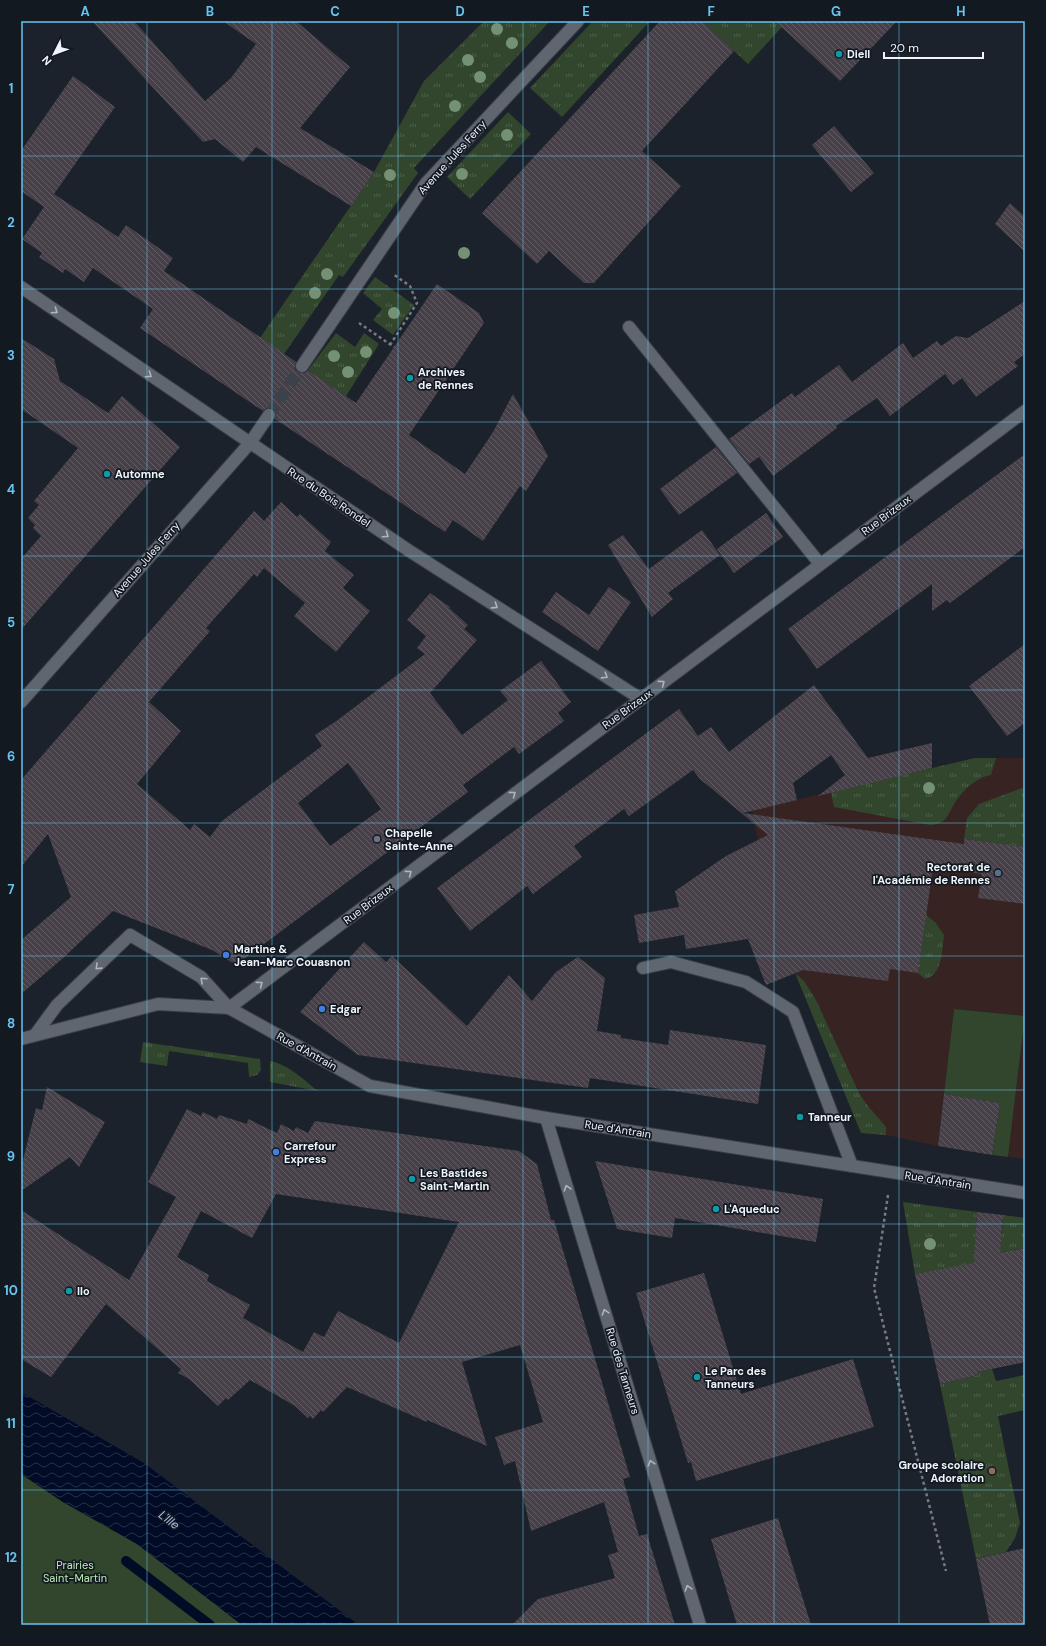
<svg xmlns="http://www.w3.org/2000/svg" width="1046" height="1646" font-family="'DM Sans',sans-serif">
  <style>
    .commercial { fill: #372321 }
    .grass { fill: url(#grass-tufts) }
    .green { fill: #31462c }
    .water { fill: url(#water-waves) }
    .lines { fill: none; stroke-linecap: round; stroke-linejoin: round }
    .stream { stroke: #010b26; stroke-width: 10 }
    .building { fill: url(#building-back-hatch); fill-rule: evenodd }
    .pedestrian-tunnel { stroke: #3c424a; stroke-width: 12; stroke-dasharray: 12 6; stroke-linecap: butt }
    .service-casing { stroke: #3a3f46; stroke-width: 14 }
    .pedestrian-casing { stroke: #3a3f46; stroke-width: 14 }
    .minor-casing { stroke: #3a3f46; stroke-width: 14 }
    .tertiary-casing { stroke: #3a3f46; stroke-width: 14 }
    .secondary-casing { stroke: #3a3f46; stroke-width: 14 }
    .path { stroke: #767b83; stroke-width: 2.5; stroke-dasharray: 3 3; stroke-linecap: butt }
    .service { stroke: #5f6670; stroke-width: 12 }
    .pedestrian { stroke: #5f6670; stroke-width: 12 }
    .minor { stroke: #5f6670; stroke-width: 12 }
    .tertiary { stroke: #5f6670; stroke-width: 12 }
    .secondary { stroke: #5f6670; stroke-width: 12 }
    .tree { fill: #749075 }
    .oneway { stroke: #afb5bc }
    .grid { fill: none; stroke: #66c4ef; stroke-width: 1; stroke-opacity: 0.55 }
    .culture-dot { fill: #0f9aa8; stroke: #131921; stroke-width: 1.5 }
    .worship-dot { fill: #6b7280; stroke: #131921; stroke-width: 1.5 }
    .service-dot { fill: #5c6f8a; stroke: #131921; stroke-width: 1.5 }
    .shop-dot { fill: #3f7fe0; stroke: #131921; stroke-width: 1.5 }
    .education-dot { fill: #8d6e63; stroke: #131921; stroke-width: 1.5 }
    .labels { text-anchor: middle; stroke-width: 3.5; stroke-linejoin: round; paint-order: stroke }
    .poi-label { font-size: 11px; font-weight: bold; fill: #f0f5fb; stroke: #131921; text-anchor: start }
    .street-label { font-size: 11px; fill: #f0f5fb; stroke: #131921 }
    .park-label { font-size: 11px; fill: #bceab1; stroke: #131921 }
    .water-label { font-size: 12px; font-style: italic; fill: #afc9f9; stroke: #131921 }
    .neatline { fill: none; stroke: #66c4ef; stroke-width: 1.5 }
    .grid-label { font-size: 13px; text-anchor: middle; font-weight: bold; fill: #66c4ef }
  </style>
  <defs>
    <pattern id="grass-tufts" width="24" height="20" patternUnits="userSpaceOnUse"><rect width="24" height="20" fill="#31462c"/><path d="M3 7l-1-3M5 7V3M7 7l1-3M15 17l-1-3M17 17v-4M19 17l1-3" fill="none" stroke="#4f614c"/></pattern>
    <pattern id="water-waves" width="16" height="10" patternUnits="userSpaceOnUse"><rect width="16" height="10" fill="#010b26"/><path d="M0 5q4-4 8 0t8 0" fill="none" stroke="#262f46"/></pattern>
    <pattern id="building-back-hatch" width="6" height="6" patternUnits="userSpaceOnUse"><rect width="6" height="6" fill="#474049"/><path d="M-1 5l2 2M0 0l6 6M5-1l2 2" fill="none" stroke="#625c64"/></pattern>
  </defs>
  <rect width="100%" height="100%" fill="#1c222b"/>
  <path class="commercial" d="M975,758H1025V1016L954,1009L938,1146L886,1135L861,1133L771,909L752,810Z
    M1025,1021V1159L1008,1157Z"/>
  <path class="grass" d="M484,21H550L414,168L418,173L343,277L339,275L284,354L260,338L374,172L424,81Z
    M593,21H650L562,117L530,88Z
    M702,21H775L782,27L748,64Z
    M508,112L531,134L470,199L447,177Z
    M375,277L414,305L393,335L373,320L382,309L363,293Z
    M336,333L355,347L364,333L379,344L346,396L308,370Z
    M975,758H996L991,775C977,777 964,789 956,801C948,813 948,824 930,825L834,807L831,792Z
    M1025,787V847L964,839L967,818L979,804Z
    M926,915L935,922L944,935C942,949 943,975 925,979L918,973Z
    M795,973L804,981L815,998L860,1095L868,1106L886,1127V1135L861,1133Z
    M143,1042L260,1059L261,1070L257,1075L249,1077L248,1063L169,1051L167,1066L140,1062Z
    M270,1061C288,1064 304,1080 318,1091L270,1082Z
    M903,1202L977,1212L976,1230L1002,1234L1003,1215L1025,1218V1248L1013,1250L1014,1257L915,1274Z
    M992,1369L996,1381L1025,1375V1410L998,1416L1020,1523L1015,1538L1006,1552L976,1559L940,1384L978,1375L977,1372Z"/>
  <path class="green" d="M954,1009L1025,1016L1008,1157L992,1155L1000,1103L944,1094Z
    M21,1474L63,1502L137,1544L242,1625H21Z"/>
  <path class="water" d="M21,1392L144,1463L359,1625H242L137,1544L63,1502L21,1474Z"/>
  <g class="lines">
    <path class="stream" d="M126,1561L210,1625"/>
  </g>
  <path class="building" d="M92,21H134L205,101L231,78L256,44L223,21H296L350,67L300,128L374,172L351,206L256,147L243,162L215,139L203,142Z
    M660,21H702L734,51L642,151L681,186L594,283H584L549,251L537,264L482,213Z
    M775,21H897L840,81Z
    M73,76L115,107L54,194L118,237L126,225L173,258L164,271L296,362L295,369L298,372L305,373L308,370L356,403L437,284L479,313L484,323L409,435L465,474L493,432L513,394L548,456L526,491L520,486L483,541L453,520L445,532L275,419L276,412L273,409L266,408L263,411L140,328L153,309L93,268L84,282L65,269L63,273L39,257L42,253L22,239L44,207L21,191V151Z
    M834,126L874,173L851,192L812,145Z
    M1010,203L1025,217V252L995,224Z
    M1025,301V354L1014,362L1018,366L976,397L962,378L953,385L945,374L890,416L877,398L836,426L837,428L773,476L759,457L749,464L729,439L792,393L795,397L839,365L852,382L903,343L913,358L937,341L941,346L956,336L968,338Z
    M21,338L54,359L60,381L108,413L122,396L180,447L21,630V559L41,536L33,528L35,525L28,518L39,505L34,501L78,448L21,409Z
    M716,447L737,473L679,515L660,489Z
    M1025,454V547L950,603L947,600L932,611V584L817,669L788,629Z
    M281,502L297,517L300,514L331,542L325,551L354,575L343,588L370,611L336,652L294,616L305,603L264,568L257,577L254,574L206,628L210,631L149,702L181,731L137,784L190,830L194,824L210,837L222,821L322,746L315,735L335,722L425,654L417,648L426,636L407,620L430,593L450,607L449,608L468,625L464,629L477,640L430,693L462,735L508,700L500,691L541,661L571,702L558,713L564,721L519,754L514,747L463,785L468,792L236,965L212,950L113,911L62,959L21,994V940L71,897L48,834L21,867V780L254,511L264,521ZM348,763L381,809L330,846L298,803Z
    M766,513L783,537L734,573L717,549Z
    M702,530L720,555L668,593L673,599L652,617L608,545L623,535L649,569Z
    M609,587L631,602L598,651L542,612L556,592L589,615Z
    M1025,644V723L1007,736L969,686Z
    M814,685L868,758L932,743V768L818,796L845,775L831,755L793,783L797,800L743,813L964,844V839L1025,847V904L978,898L982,874L933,867L918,973L890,969L888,981L803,970L766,985L748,939L686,949L684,935L639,943L634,915L679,907L675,891L726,856L768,835L700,779L693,770L629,816L624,809L574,846L582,857L533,894L527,886L470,931L437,888L679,709L698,736L711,727L729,752Z
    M364,942L386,962L392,956L467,1026L509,975L532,1001L556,972L578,957L605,978L597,1031L621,1035V1038L668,1045L670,1030L766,1045L758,1104L590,1078L588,1088L358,1055L300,1012Z
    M47,1087L105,1122L79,1167L70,1157L21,1191V1168L36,1108L42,1110Z
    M944,1094L1000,1103L992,1155L938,1146Z
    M187,1109L201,1116L203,1112L217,1119L219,1115L247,1124L248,1119L277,1133L281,1124L294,1131L296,1127L308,1133L315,1121L519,1151L537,1164L551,1220H554L630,1477L623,1479L639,1536L647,1534L675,1625H512L538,1599L615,1578L608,1555L618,1552L604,1502L531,1531L515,1461L504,1465L495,1437L543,1422L520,1345L462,1362L487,1446L427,1420V1422L347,1387L323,1412L321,1410L313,1419L310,1416L308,1418L295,1406L250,1380L228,1400L226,1398L218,1406L189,1379L178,1373L181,1369L106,1304L51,1377L21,1359V1210L129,1280L176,1197L148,1182ZM276,1194L459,1222L399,1343L338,1311L324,1337L314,1332L303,1352L243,1318L250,1305L207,1281L209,1275L177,1257L201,1211L252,1238Z
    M595,1161L823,1199L816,1242L675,1218L672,1238L617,1229Z
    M977,1212L1003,1215L1000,1253L1025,1248V1362L977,1372L978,1375L940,1384L915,1274L974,1263Z
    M704,1273L741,1394L853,1359L874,1427L696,1481L691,1462L688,1463L636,1293Z
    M778,1518L811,1625H737L711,1539Z
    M1025,1548V1625H990L976,1559Z"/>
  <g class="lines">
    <path class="pedestrian-tunnel" d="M269,415L302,366"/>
    <defs>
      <path id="service" d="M629,327L820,564
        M643,968L671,962L746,982L793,1012L852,1166
        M35,1035L57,1005L130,935L201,977L229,1008"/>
      <path id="pedestrian" d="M302,366L426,183L578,21
        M250,443L269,415"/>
      <path id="minor" d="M21,287L408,550L641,699
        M21,702L250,443
        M546,1118L700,1625"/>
      <path id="tertiary" d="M229,1008L1025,411"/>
      <path id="secondary" d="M21,1039L158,1004L229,1008L370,1086L546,1118L1025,1193"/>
    </defs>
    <use href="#service" class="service-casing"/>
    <use href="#pedestrian" class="pedestrian-casing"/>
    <use href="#minor" class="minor-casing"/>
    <use href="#tertiary" class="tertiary-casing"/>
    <use href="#secondary" class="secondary-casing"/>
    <path class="path" d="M359,323L394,347
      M390,345L417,303L410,286L393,274
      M888,1195L874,1288L946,1571"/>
    <use href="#service" class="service"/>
    <use href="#pedestrian" class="pedestrian"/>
    <use href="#minor" class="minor"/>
    <use href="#tertiary" class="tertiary"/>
    <use href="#secondary" class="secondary"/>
  </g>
  <g class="tree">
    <circle cx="497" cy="29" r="6"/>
    <circle cx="512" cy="43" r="6"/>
    <circle cx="468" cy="60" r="6"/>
    <circle cx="480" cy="77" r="6"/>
    <circle cx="455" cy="106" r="6"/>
    <circle cx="507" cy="135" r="6"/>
    <circle cx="462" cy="174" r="6"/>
    <circle cx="390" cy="175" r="6"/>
    <circle cx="464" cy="253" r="6"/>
    <circle cx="327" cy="274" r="6"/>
    <circle cx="315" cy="293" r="6"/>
    <circle cx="394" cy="313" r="6"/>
    <circle cx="366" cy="352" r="6"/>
    <circle cx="334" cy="356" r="6"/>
    <circle cx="348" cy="372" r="6"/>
    <circle cx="929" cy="788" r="6"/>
    <circle cx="930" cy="1244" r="6"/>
  </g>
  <defs><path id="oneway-chevron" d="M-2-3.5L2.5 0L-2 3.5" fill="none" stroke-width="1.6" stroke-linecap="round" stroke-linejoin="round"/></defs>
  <g class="oneway">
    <use href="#oneway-chevron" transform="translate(55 311) rotate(34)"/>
    <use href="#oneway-chevron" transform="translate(149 375) rotate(34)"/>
    <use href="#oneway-chevron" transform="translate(386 535) rotate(34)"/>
    <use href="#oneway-chevron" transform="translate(495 606) rotate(33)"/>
    <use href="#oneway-chevron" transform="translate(605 676) rotate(32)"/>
    <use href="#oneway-chevron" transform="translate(662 683) rotate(-37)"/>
    <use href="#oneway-chevron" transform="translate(513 794) rotate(-37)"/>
    <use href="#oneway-chevron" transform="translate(409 873) rotate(-37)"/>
    <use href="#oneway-chevron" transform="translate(98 967) rotate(136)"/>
    <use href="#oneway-chevron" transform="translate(203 980) rotate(-137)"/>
    <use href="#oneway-chevron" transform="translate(260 984) rotate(-37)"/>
    <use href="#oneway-chevron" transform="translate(567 1188) rotate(-107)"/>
    <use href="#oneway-chevron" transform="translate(605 1312) rotate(-107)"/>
    <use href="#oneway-chevron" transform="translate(651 1463) rotate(-107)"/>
    <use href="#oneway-chevron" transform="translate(688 1588) rotate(-107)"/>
  </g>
  <path class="grid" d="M147,21V1625M272,21V1625M398,21V1625M523,21V1625M648,21V1625M774,21V1625M899,21V1625M21,156H1025M21,289H1025M21,422H1025M21,556H1025M21,690H1025M21,823H1025M21,956H1025M21,1090H1025M21,1224H1025M21,1357H1025M21,1490H1025"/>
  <g class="culture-dot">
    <circle cx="839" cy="54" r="4"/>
    <circle cx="410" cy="378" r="4"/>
    <circle cx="107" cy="474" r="4"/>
    <circle cx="800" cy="1117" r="4"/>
    <circle cx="412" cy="1179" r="4"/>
    <circle cx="716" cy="1209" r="4"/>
    <circle cx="69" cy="1291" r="4"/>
    <circle cx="697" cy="1377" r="4"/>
  </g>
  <circle class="worship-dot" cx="377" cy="839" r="4"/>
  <circle class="service-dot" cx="998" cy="873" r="4"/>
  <g class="shop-dot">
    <circle cx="226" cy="955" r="4"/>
    <circle cx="322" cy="1009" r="4"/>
    <circle cx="276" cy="1152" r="4"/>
  </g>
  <circle class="education-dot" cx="992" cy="1471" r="4"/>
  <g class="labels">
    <g class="poi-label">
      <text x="847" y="58">Diell</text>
      <text x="418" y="376">Archives<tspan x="418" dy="13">de Rennes</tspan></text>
      <text x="115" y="478">Automne</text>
      <text x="385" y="837">Chapelle<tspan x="385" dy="13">Sainte-Anne</tspan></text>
      <text x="990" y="871" text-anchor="end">Rectorat de<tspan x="990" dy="13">l'Académie de Rennes</tspan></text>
      <text x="234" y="953">Martine &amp;<tspan x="234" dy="13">Jean-Marc Couasnon</tspan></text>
      <text x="330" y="1013">Edgar</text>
      <text x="808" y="1121">Tanneur</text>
      <text x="284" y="1150">Carrefour<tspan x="284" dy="13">Express</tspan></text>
      <text x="420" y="1177">Les Bastides<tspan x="420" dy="13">Saint-Martin</tspan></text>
      <text x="724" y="1213">L'Aqueduc</text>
      <text x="77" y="1295">Ilo</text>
      <text x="705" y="1375">Le Parc des<tspan x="705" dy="13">Tanneurs</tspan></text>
      <text x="984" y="1469" text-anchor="end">Groupe scolaire<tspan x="984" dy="13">Adoration</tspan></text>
    </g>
    <g class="street-label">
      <text transform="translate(452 157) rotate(-48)" y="4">Avenue Jules Ferry</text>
      <text transform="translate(329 497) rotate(34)" y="4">Rue du Bois Rondel</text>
      <text transform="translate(886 515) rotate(-37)" y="4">Rue Brizeux</text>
      <text transform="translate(146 559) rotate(-49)" y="4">Avenue Jules Ferry</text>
      <text transform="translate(627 709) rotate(-36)" y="4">Rue Brizeux</text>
      <text transform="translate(368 904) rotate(-37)" y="4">Rue Brizeux</text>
      <text transform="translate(307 1051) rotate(29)" y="4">Rue d'Antrain</text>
      <text transform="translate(618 1129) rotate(9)" y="4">Rue d'Antrain</text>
      <text transform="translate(938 1180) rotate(9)" y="4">Rue d'Antrain</text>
      <text transform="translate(623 1371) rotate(73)" y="4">Rue des Tanneurs</text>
    </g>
    <g class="park-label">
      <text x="75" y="1569">Prairies<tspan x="75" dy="13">Saint-Martin</tspan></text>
    </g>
    <g class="water-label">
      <text transform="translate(169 1520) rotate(37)" y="4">L'Ille</text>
    </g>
  </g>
  <rect width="1046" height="1646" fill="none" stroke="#131921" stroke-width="44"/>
  <g transform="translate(54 54) rotate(228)" stroke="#131921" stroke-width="3" paint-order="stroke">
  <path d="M0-3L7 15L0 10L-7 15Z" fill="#f0f5fb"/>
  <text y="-6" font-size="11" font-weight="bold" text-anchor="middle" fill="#f0f5fb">N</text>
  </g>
  <path d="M884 52v6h99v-6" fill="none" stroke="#f0f5fb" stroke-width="2"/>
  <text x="890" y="52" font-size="12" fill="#f0f5fb" stroke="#131921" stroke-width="3" paint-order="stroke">20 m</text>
  <rect x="22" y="22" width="1002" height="1602" class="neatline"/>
  <g class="grid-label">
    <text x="85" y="16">A</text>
    <text x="210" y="16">B</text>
    <text x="335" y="16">C</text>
    <text x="460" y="16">D</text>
    <text x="586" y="16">E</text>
    <text x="711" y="16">F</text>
    <text x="836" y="16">G</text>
    <text x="961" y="16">H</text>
    <text x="11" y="93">1</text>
    <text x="11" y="227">2</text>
    <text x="11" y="360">3</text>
    <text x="11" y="494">4</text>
    <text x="11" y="627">5</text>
    <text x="11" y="761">6</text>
    <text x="11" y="894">7</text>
    <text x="11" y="1028">8</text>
    <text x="11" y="1161">9</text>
    <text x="11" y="1295">10</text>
    <text x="11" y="1428">11</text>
    <text x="11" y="1562">12</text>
  </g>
</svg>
